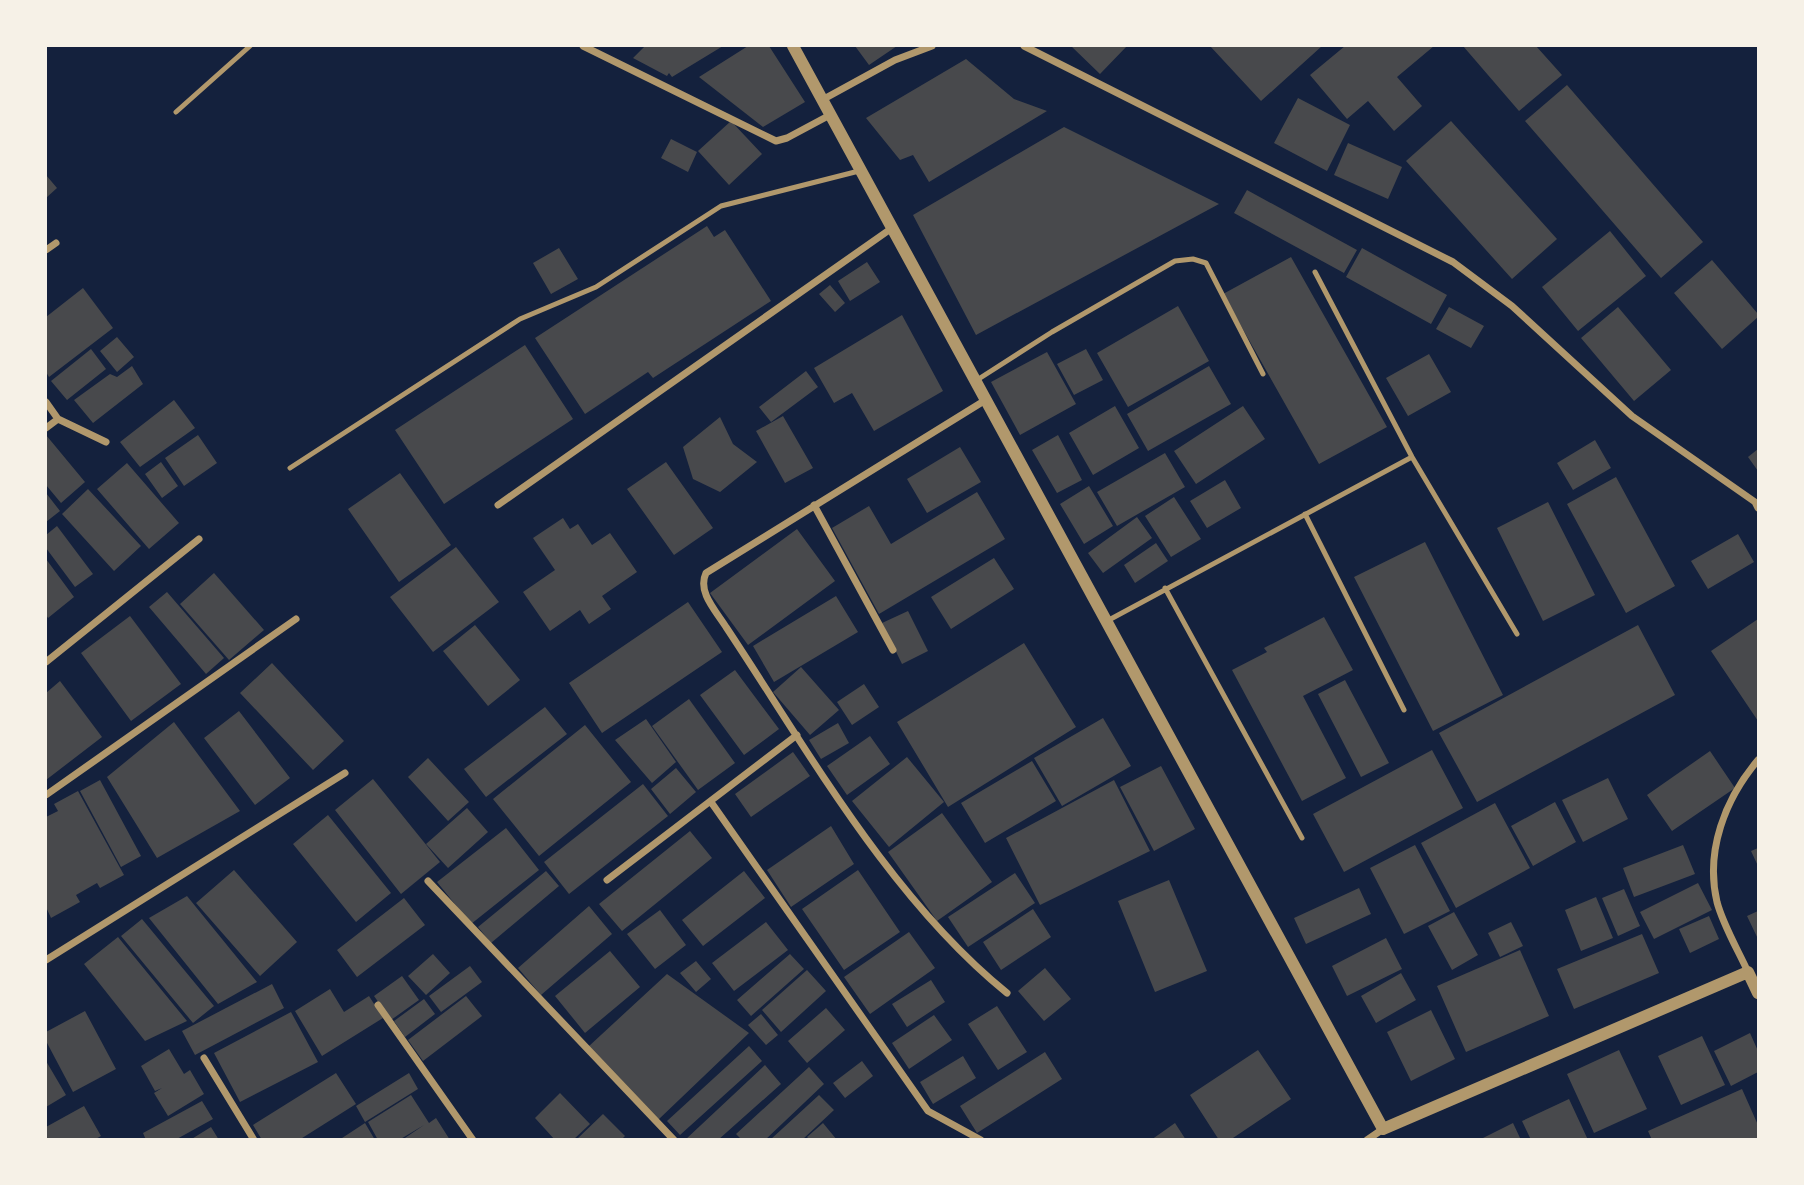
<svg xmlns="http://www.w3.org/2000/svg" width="1804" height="1185" font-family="Spectral,serif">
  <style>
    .building { fill: #48494c }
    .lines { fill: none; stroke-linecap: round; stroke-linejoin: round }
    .service { stroke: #b1986c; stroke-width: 5 }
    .minor { stroke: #b1986c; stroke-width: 7 }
    .tertiary { stroke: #b1986c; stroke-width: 12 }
  </style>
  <rect width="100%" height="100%" fill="#14213d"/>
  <path class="building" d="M645,46H723L672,77L669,73L667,76L633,58Z
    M748,46H769L805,102L763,127L699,77Z
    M855,46H897L869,65Z
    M1071,46H1127L1100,74Z
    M1210,46H1322L1261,101Z
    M1345,46H1434L1397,77L1422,106L1394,131L1368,101L1347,119L1310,75Z
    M1463,46H1536L1562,75L1519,111Z
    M966,59L1014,99L1047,111L929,182L913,155L900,160L866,118Z
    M1567,85L1703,242L1661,278L1525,121Z
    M1298,98L1350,125L1327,171L1274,143Z
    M731,121L762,154L729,185L698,151Z
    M1451,121L1557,239L1512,279L1406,161Z
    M1064,127L1219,204L976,335L913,215Z
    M671,139L697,152L688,172L661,158Z
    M1348,143L1402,167L1388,199L1334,175Z
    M46,175L57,188L46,198Z
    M1247,190L1357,250L1344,273L1234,213Z
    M707,226L714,237L725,230L771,301L653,378L648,372L585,414L535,338Z
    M1610,231L1646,276L1578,331L1542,287Z
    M559,248L578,279L551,294L533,263Z
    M1362,248L1447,295L1431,324L1346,277Z
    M1291,257L1387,427L1319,464L1223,294Z
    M1712,260L1758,314V317L1722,349L1674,293Z
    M867,262L880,282L850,301L838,281Z
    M830,285L845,303L835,312L819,294Z
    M83,288L113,328L49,377L46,372V317Z
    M1178,306L1209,361L1128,407L1097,353Z
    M1449,307L1484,326L1471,348L1436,329Z
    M1618,307L1671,370L1634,401L1581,338Z
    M902,315L943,391L874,431L852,393L834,403L814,368Z
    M117,337L134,357L117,372L100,351Z
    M525,345L573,419L444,504L395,430Z
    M91,349L106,369L67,400L51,381Z
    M1086,349L1103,380L1074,395L1057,364Z
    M1047,352L1076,404L1020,435L991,382Z
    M1429,354L1451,392L1408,416L1386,378Z
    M132,366L143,384L93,423L74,400L110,374L117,377Z
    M1209,366L1231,404L1148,451L1127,414Z
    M806,371L818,387L771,422L759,407Z
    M174,400L195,428L140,467L120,442Z
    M1115,406L1139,448L1093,475L1069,433Z
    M1243,406L1265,439L1196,484L1174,451Z
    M783,416L813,468L785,483L756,431Z
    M720,417L733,444L757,462L720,492L693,479L683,447Z
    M46,435L85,482L61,503L46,485Z
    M198,435L217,463L184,486L165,458Z
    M1058,435L1082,480L1057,493L1032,450Z
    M1595,440L1611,468L1573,490L1557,463Z
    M960,447L981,482L927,513L907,479Z
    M1758,449V471L1748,457Z
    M1165,453L1185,487L1117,526L1097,492Z
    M161,462L178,486L162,498L145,474Z
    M666,462L713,528L674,555L627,489Z
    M127,463L179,523L149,549L97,489Z
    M400,473L451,545L399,582L348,509Z
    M1616,477L1675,586L1626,613L1567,504Z
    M1225,480L1241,508L1207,528L1190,501Z
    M1089,486L1113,526L1084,544L1060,504Z
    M88,489L141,546L114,571L62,514Z
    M977,492L1005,539L879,614L832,528L869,506L891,544Z
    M46,493L60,511L46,522Z
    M1174,497L1201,539L1171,557L1145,516Z
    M1548,502L1595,595L1543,621L1497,528Z
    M1137,517L1152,538L1103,573L1088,553Z
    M563,518L570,529L578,524L592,545L610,533L637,572L602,596L611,609L589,624L580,610L550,631L523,592L555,570L533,538Z
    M57,526L93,574L75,587L46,548V535Z
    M797,529L835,581L748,645L710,593Z
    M1738,534L1754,562L1708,589L1691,561Z
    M1425,542L1503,695L1433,731L1354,577Z
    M1156,543L1168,561L1135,583L1124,565Z
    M456,547L499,602L433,652L390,597Z
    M994,558L1014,589L951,629L931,597Z
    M46,559L74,597L48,618L46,615Z
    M214,573L264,630L229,660L180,604Z
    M167,592L224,658L206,674L149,607Z
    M836,596L858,632L774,682L753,646Z
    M688,602L722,652L602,733L569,683Z
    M908,611L928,651L902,664L882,623Z
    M130,616L181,684L131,721L81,653Z
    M1324,617L1353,670L1303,696L1346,778L1302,801L1232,670L1267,652L1264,648Z
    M1758,619V721L1711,651Z
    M475,625L520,680L488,706L443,651Z
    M1638,625L1675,695L1477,802L1439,733Z
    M1024,643L1076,727L948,807L897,722Z
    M272,663L344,741L313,770L240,693Z
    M801,667L839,710L810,735L773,692Z
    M735,670L779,729L744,755L700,695Z
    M1345,680L1389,763L1361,777L1318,694Z
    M60,681L102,737L46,780V693Z
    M864,684L879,707L852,725L837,702Z
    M689,699L735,763L698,790L652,726Z
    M545,707L567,734L486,797L464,769Z
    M239,711L290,778L255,805L204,738Z
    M1103,718L1131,766L1062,806L1034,758Z
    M646,719L676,762L652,783L615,740Z
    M174,722L240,811L157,858L107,777Z
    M838,723L849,743L821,759L809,740Z
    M585,725L631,782L539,856L493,799Z
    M870,736L890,764L847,795L827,766Z
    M1432,750L1463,808L1344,872L1313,814Z
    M1710,751L1735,788L1672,831L1647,795Z
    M793,752L810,776L751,817L735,794Z
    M907,757L944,802L889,847L852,801Z
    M428,758L469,802L448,821L408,777Z
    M1032,761L1056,801L985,843L961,803Z
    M1161,766L1195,829L1154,851L1120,787Z
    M676,768L696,792L670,814L651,789Z
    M1608,778L1628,819L1583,842L1562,800Z
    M373,779L440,862L401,894L335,810Z
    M100,780L141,856L121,867L80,791Z
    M1114,780L1150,851L1040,905L1006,838Z
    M643,784L668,816L569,894L544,862Z
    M78,791L124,875L100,888L97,883L76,895L80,902L51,918L46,907V817L58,811L54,804Z
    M1555,802L1576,842L1533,866L1511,826Z
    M1495,803L1530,868L1456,908L1421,843Z
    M467,808L488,832L448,868L426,844Z
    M942,813L992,882L937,921L888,852Z
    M328,815L391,893L356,922L293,844Z
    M831,826L854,864L791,907L767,870Z
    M506,828L539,870L471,924L437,882Z
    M690,831L712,858L622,931L599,904Z
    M1415,845L1450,911L1404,934L1370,868Z
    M1683,845L1695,874L1634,897L1623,868Z
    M1758,848V866L1751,851Z
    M234,870L297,942L260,976L196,903Z
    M858,870L900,932L844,970L802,909Z
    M546,871L559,886L491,943L478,927Z
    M744,871L765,898L703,946L682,920Z
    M1015,873L1035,903L968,947L948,917Z
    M1169,880L1207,971L1155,992L1118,901Z
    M1698,883L1712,910L1654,939L1640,912Z
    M1359,888L1371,914L1306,944L1294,918Z
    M1624,889L1640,926L1618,936L1602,898Z
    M187,896L257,982L218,1004L149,918Z
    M1596,897L1613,938L1581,951L1565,910Z
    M404,898L425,925L357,977L337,950Z
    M589,906L612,934L541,995L518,968Z
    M1033,909L1051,937L1001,970L983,942Z
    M660,910L686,945L655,969L627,934Z
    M1758,911V939L1747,916Z
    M1454,912L1478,955L1452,970L1428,926Z
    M1709,916L1719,939L1690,953L1679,929Z
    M142,919L214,1006L193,1023L121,936Z
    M766,922L788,950L734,991L712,963Z
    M1511,922L1523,946L1500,957L1488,933Z
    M909,932L935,968L870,1014L844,977Z
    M1642,934L1659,973L1574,1009L1557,969Z
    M118,937L187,1021L145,1041L84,964Z
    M1386,938L1402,969L1347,996L1332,966Z
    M1520,950L1549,1016L1466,1052L1437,986Z
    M610,951L640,987L585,1033L555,996Z
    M433,954L450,973L426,995L408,976Z
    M790,954L804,969L751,1016L737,1000Z
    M696,961L711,979L696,992L680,973Z
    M470,966L482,982L441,1012L429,996Z
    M1045,968L1071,999L1044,1021L1018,991Z
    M807,970L826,991L781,1032L762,1010Z
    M1401,973L1416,1000L1376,1023L1361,996Z
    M667,974L749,1033L658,1120L588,1047Z
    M402,976L419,1000L391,1020L374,996Z
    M931,980L945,1002L907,1027L892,1004Z
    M272,984L284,1008L195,1055L182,1031Z
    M330,989L344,1012L369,996L383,1018L322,1056L295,1011Z
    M466,996L482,1016L423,1061L408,1040Z
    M424,999L435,1014L405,1037L394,1021Z
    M997,1006L1027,1052L998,1070L968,1024Z
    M826,1008L845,1030L807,1063L788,1041Z
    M1431,1010L1455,1059L1411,1081L1387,1032Z
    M85,1011L116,1069L73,1092L46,1041V1032Z
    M291,1012L318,1062L240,1102L214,1053Z
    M761,1014L778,1035L766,1045L748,1025Z
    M934,1015L952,1040L909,1069L892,1043Z
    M1750,1033L1758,1051V1072L1731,1086L1714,1051Z
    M1702,1036L1725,1085L1681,1105L1658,1056Z
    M749,1046L762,1061L680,1135L667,1121Z
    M169,1049L184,1074L190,1070L204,1094L168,1116L154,1093L162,1088L155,1091L141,1066Z
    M1258,1050L1291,1099L1230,1140H1219L1190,1095Z
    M1619,1050L1647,1109L1594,1133L1567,1074Z
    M1045,1052L1062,1079L977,1133L960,1106Z
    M963,1056L976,1078L933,1104L920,1082Z
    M46,1061L66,1095L46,1107Z
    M862,1061L873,1076L845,1098L833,1083Z
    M765,1065L781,1084L718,1140H685Z
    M809,1067L824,1084L765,1140H742L736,1134Z
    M336,1073L356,1104L299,1140H262L253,1125Z
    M409,1073L418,1089L365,1122L356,1106Z
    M1742,1089L1758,1125V1140H1652L1648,1131Z
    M560,1093L590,1124L573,1140H555L535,1118Z
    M411,1095L429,1123L436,1118L450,1140H402L424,1125L399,1140H378L368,1122Z
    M819,1095L834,1110L802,1140H770Z
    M1569,1099L1588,1140H1531L1522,1121Z
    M202,1101L213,1119L175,1140H146L143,1133Z
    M84,1106L101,1136L94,1140H46V1127Z
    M603,1114L625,1136L621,1140H576Z
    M365,1123L375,1140H339Z
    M823,1123L837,1140H810L807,1137Z
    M1175,1123L1186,1140H1151Z
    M1513,1123L1521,1140H1479Z
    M211,1127L219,1140H190Z"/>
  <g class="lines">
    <path class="service" d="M176,112L250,46
      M1315,272L1412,457L1517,634
      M977,380L1052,332L1175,261L1193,259L1206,263L1263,374
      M290,468L520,319L596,287L721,206L859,171
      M1305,514L1404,710
      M1165,588L1302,838
      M1107,621L1412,457"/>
    <path class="minor" d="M583,46L776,141L787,138L830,115
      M1024,46L1453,262L1512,306L1632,416L1755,502L1758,508
      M822,100L895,60L932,46
      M46,250L56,243
      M984,401L706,573C697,592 716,611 726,627C809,752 890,898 1007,993
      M46,402L58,419L106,442
      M46,428L58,419
      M498,505L892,228
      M814,505L893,650
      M46,662L199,539
      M46,795L296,619
      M711,802L928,1111L981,1140
      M607,880L797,735
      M428,881L674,1140
      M46,960L345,773
      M1748,972C1738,950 1723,925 1717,902C1705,851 1725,799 1758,760
      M378,1005L473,1140
      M204,1058L254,1140
      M1367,1140L1383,1129"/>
    <path class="tertiary" d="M793,46L1383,1129L1748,972L1758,993"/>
  </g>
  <rect width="1804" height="1185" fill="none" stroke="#f6f1e7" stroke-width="94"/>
</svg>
